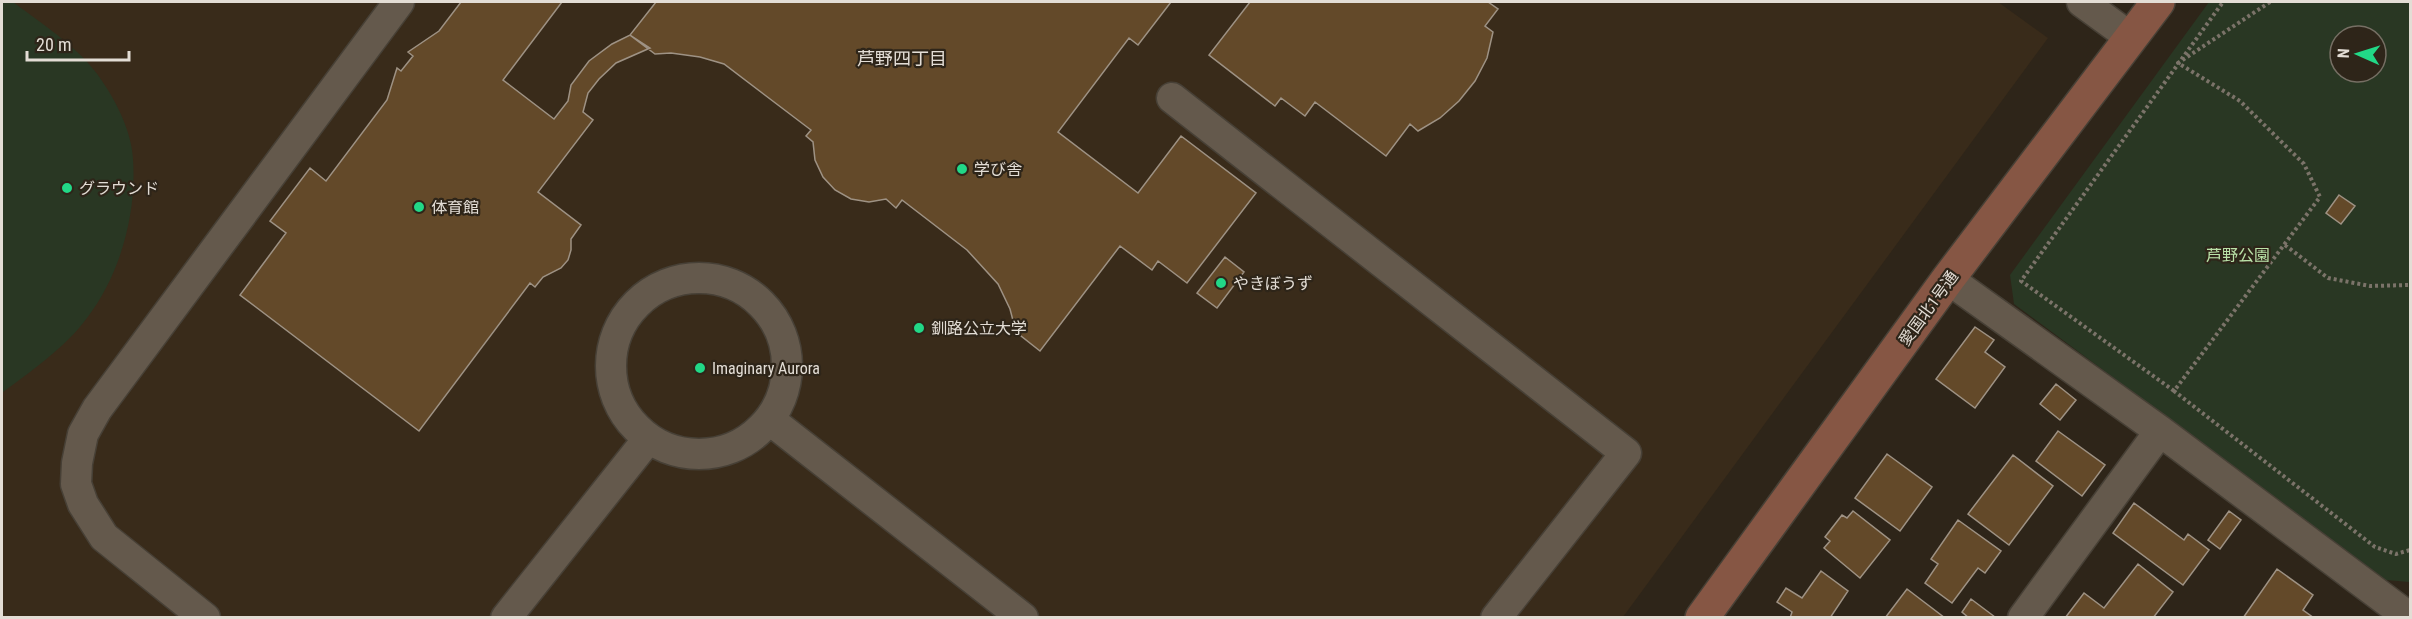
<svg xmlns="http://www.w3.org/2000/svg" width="2412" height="619" font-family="'Roboto Condensed','Noto Sans JP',sans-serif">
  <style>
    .built { fill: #392b1a }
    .green { fill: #293723; fill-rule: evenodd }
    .building { fill: #634929; stroke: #9e9284; stroke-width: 1.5 }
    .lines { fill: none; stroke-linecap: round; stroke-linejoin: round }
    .street-casing { stroke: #474036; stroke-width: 33 }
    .secondary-casing { stroke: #474036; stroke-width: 36 }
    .path { stroke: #7b7369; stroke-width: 4; stroke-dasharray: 3 3; stroke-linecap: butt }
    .street { stroke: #64594c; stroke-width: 30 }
    .secondary { stroke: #865644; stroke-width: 33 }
    .poi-dot { fill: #22d887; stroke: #2e2519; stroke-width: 2 }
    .labels { text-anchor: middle; stroke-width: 4.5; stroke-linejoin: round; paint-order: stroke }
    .poi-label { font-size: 16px; fill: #e3ddd5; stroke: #2e2519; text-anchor: start }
    .park-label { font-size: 16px; fill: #bae2a8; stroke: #2e2519 }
    .street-label { font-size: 16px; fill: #e3ddd5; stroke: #2e2519 }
    .neighbourhood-label { font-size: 18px; fill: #e3ddd5; stroke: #2e2519 }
  </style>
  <rect width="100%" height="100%" fill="#2e2519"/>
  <path class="built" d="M2,2H1998L2048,38L1623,617L2,618Z"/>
  <path class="green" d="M2,2H13C46,27 85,51 106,87C119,107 132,135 133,159C137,214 120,275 87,318C65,348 31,371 2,393Z
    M2209,2H2410L2409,582L2386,580L2014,304L2010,275ZM2340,36H2376V72H2340Z"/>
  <path class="building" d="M461,2H562L503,80L554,119L568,101L571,85L589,61L612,44L630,35L650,48L616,63L599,79L588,93L583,112L593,120L538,192L581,225L571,239V250L568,260L561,268L543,277L535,287L530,283L419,431L240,295L286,233L270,221L310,168L326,181L387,100L397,68L401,71L413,56L408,52L439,31Z
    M656,2H1171L1138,45L1129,38L1058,132L1138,193L1181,136L1256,193L1187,283L1158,261L1152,270L1120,246L1040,351L1016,332L1010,309L998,284L967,250L902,200L896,208L886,199L869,202L851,199L835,190L823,177L815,160L813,142L806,136L811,130L724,64L700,57L671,53L655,54L630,35Z
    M1250,2H1488L1498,9L1485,26L1493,32L1487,58L1475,81L1459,101L1440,118L1418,131L1410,124L1386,156L1315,102L1305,116L1281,98L1275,106L1209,55Z
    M2339,195L2355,206L2341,224L2326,213Z
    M1225,257L1244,272L1217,308L1197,293Z
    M1975,327L1994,340L1985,352L2005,367L1975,408L1936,379Z
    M2056,384L2076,400L2060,420L2040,404Z
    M2058,431L2105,465L2082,496L2036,461Z
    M1887,454L1932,487L1900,531L1855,498Z
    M2013,455L2053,486L2009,545L1968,514Z
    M2134,503L2184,540L2188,534L2209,550L2183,585L2113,533Z
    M1853,511L1890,540L1860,578L1824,548L1830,541L1825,537L1842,515L1847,518Z
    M2229,511L2241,520L2220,549L2208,540Z
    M1958,520L2001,551L1985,573L1978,568L1952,603L1925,583L1938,564L1931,559Z
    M2138,564L2173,592L2153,618H2065L2084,593L2104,608Z
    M2277,569L2313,595L2303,610L2314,618H2243Z
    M1821,571L1848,591L1830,618H1790L1792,612L1777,602L1786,588L1802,598Z
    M1907,589L1945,618H1885Z
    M1971,599L1995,617V618H1969L1962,612Z"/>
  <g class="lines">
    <defs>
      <path id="street" d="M2082,2L2130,37
        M1172,98L1626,453L1496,618
        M611 366a88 88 0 1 1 176 0a88 88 0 1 1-176 0Z
        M1948,279L2160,431L2410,618
        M770,420L1023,618
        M205,618L104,537L83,504L76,484L77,463L83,434L97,409L399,2
        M506,618L648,439
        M2023,618L2160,431"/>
      <path id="secondary" d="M1702,618L1948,279L2158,2"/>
    </defs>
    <use href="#street" class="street-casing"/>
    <use href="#secondary" class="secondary-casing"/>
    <path class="path" d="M2270,2L2178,63L2240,101L2304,164L2320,197L2174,391L2375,547L2396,554L2410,550
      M2285,245L2328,278L2370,286L2410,285
      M2174,391L2021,281L2223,2"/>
    <use href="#street" class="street"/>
    <use href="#secondary" class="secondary"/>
  </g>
  <g class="poi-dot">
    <circle cx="962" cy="169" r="6"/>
    <circle cx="67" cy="188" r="6"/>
    <circle cx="419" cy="207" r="6"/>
    <circle cx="1221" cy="283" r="6"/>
    <circle cx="919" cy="328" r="6"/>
    <circle cx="700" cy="368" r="6"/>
  </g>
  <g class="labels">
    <g class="poi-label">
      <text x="974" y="175">学び舎</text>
      <text x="79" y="194">グラウンド</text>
      <text x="431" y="213">体育館</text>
      <text x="1233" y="289">やきぼうず</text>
      <text x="931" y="334">釧路公立大学</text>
      <text x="712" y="374">Imaginary Aurora</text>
    </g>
    <g class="park-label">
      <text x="2238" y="261">芦野公園</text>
    </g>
    <g class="street-label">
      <text transform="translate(1928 308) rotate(-54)" y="6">愛国北1号通</text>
    </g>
    <g class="neighbourhood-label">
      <text x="902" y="65">芦野四丁目</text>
    </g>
  </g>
  <rect width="2412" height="619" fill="none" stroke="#e3ddd5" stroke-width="6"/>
  <g transform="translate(2358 54) rotate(273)"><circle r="28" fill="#2e2519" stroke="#766f64" stroke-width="1.5"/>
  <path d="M0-4.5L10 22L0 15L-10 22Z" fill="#22d887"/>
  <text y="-9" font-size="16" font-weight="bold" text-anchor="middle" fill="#e3ddd5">N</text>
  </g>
  <path d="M27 51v9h102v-9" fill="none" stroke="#e3ddd5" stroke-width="3"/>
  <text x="36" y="51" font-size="18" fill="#e3ddd5" stroke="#2e2519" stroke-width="4.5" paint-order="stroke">20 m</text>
</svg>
